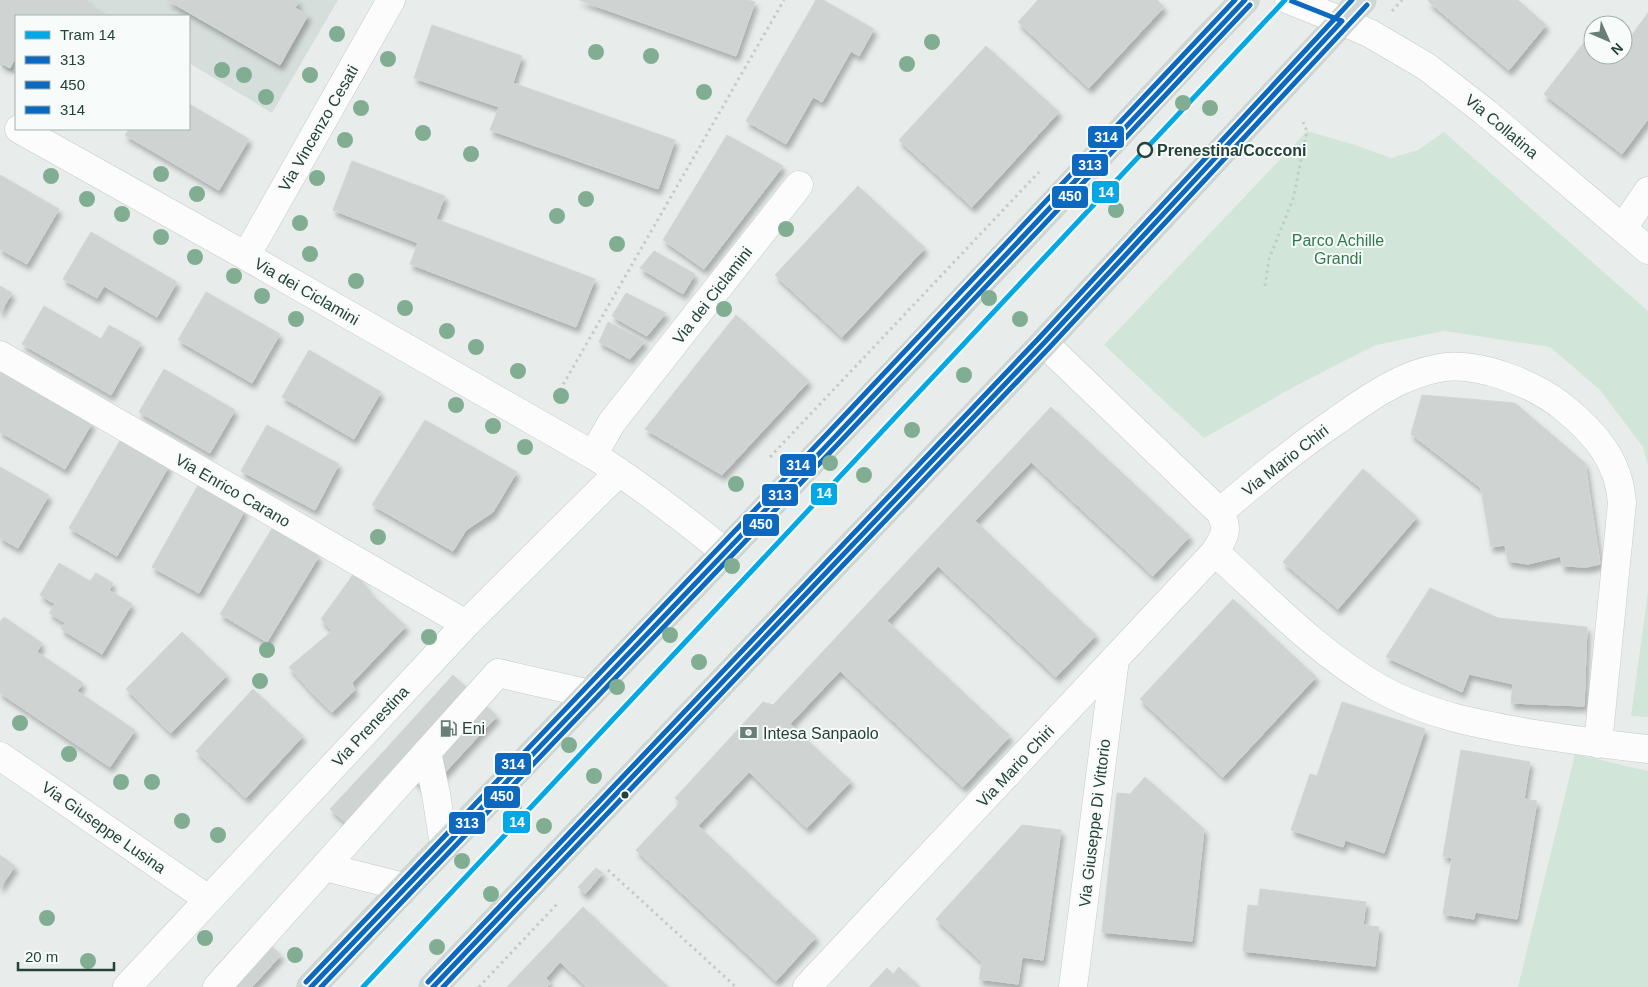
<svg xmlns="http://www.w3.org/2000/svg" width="1648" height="987" font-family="Arial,sans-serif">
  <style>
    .built { fill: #d6dedb }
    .green { fill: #d1e6d8 }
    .building { fill: #cfd4d2; stroke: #d1d6d4; filter: url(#shadow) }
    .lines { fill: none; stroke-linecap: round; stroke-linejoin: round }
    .minor-casing { stroke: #c5cac8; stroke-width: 29 }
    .major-casing { stroke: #c3ccc9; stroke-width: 29 }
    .path { stroke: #c3ccca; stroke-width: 3; stroke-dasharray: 2.5 4; stroke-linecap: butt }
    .minor { stroke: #fcfcfc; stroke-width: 28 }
    .major { stroke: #cfd7d5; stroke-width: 28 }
    .bus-1-casing { stroke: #f7fbf9; stroke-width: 9 }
    .bus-2-casing { stroke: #f7fbf9; stroke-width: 9 }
    .bus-3-casing { stroke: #f7fbf9; stroke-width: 9 }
    .bus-1 { stroke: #0c69bf; stroke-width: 5 }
    .bus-2 { stroke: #0c69bf; stroke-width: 5 }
    .bus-3 { stroke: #0c69bf; stroke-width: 5 }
    .tram-1-casing { stroke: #f7fbf9; stroke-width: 9 }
    .tram-1 { stroke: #02a8e6; stroke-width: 5 }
    .tree { fill: #81ae93 }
    .stop-dot { fill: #f7fbf9; stroke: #24423a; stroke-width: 2.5 }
    .bus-dot { fill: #24423a; stroke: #f7fbf9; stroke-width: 2 }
    .labels { text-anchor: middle; stroke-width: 4; stroke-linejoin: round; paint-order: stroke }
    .street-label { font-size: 16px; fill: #24423a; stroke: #f7fbf9 }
    .stop-label { font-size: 16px; font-weight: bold; fill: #24423a; stroke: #f7fbf9; text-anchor: start }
    .park-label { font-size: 16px; fill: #2d7a4b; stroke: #f7fbf9 }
    .poi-label { font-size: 16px; fill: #24423a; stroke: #f7fbf9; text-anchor: start }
    .line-badge { stroke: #f7fbf9; stroke-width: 2 }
    .badge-label { font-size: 14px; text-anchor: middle; font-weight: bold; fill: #fff }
  </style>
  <defs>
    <filter id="shadow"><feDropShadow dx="3" dy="5.5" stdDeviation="2.5" flood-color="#0004"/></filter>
  </defs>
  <rect width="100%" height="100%" fill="#e8edeb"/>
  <path class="built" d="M0,0H338L272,113L189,63V16H16V75L0,65Z"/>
  <path class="green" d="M1307,131L1355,145L1391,158L1418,150L1444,132L1648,311V465L1643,447L1600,390L1550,347L1444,331L1376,345L1301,383L1204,438L1104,345Z
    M1648,591V717L1631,716L1647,599Z
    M1575,754L1648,771V987H1518Z"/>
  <path class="building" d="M0,0H88L86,3L110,16H16V57L10,68L0,63Z
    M167,0H299L295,8L308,15L280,65Z
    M579,0H748L755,2L736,56Z
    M816,0H823L874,29L859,56L851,51L822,102L813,97L786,144L746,121Z
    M1038,0H1157L1164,7L1089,88L1018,22Z
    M1429,0H1518L1546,25L1509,70L1428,1Z
    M1648,13V119L1622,154L1544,94L1589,36L1593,39V55L1616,56L1623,55V47Z
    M432,25L522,56L513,83L675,140L658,189L490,130L499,107L414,78Z
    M986,46L1059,112L972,207L899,140Z
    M189,104L249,139L219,190L125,135L129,129H189Z
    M727,135L783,166L704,269L663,240Z
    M352,161L445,196L436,219L595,279L576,327L410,264L418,243L333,210Z
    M0,175L59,209L27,264L0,249Z
    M858,186L925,248L842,337L775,275Z
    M91,232L177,282L157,317L104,286L97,298L63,279Z
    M654,251L695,274L683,294L640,268Z
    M0,286L12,293L0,313Z
    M206,292L280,334L252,383L178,340Z
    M626,293L666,313L647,336L612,316Z
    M44,306L101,339L109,325L141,343L111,395L22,344Z
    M736,315L809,381L722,475L645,429Z
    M608,322L645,341L630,359L599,342Z
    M309,350L381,392L354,439L282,397Z
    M164,369L235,410L210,453L139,412Z
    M2,371L92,423L65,469L0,432V374Z
    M1422,395L1515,403L1585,463L1600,564L1587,567L1562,566L1561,556L1528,564L1508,561L1505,545L1491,547L1481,488L1411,434Z
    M1051,407L1190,536L1153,576L1031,462L975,521L1096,635L1056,677L938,566L887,621L1010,736L963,787L840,671L790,724L851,781L807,828L749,772L698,826L816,937L776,981L636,850L680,803L675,798L763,702L773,705Z
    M425,420L517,472L493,512L466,530L453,551L372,505Z
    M267,425L339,464L315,510L241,471Z
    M121,439L169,466L117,556L69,528Z
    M0,467L49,495L18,548L0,538Z
    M1363,469L1417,517L1338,609L1283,562Z
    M198,485L245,510L199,593L152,567Z
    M273,527L319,556L267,642L220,614Z
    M59,563L90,581L96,573L113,583L109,590L132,604L102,654L61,629L65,623L49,613L55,604L40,595Z
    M355,572L374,597L406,626L352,683L355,690L332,712L314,695L289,667L332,631L321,619Z
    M1430,588L1498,618L1587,627L1584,706L1511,703L1513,684L1469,674L1462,692L1386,657Z
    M1233,599L1316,677L1223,777L1140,699Z
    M4,617L42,643L37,652L83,683L77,691L135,730L110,767L0,693V622Z
    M182,632L227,675L171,733L126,689Z
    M453,675L497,716L427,792L384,751Z
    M253,689L303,736L246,798L196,751Z
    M1342,702L1425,729L1384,853L1345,840L1343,847L1291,830L1310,774L1317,776Z
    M1461,750L1530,762L1524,799L1537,801L1517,919L1475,912L1474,919L1443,914L1452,858L1443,856Z
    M384,751L404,770L351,827L330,809Z
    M1145,777L1204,829L1192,941L1102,932L1117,793L1130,794Z
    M1022,825L1061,830L1043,960L1022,957L1018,984L979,979L982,962L936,919Z
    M0,855L15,866L0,888Z
    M596,868L603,873L585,894L578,887Z
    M1260,889L1366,902L1363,925L1379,927L1375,966L1243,951L1248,905L1258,906Z
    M583,907L668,987H587L560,962L546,978L550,983L547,987H507Z
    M251,928L281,955L252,987H232L213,970Z
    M899,967L920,987H869L887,968L893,974Z"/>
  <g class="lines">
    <defs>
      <path id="minor" d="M1289,0L1342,21L1371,34L1427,67L1485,112L1648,250
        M19,129L246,256L593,455C639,484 683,518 725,552
        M1623,228L1648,191
        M246,256L391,0
        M0,355L466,624
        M593,455L612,422L799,185
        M1220,512C1257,480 1295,449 1336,421C1367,399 1400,375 1439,368C1477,361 1533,383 1563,407C1595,433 1619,460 1622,503L1598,744
        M1215,552C1267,599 1318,653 1379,688C1427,715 1481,725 1535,734C1573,740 1610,745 1648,749
        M427,752L436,794L444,845
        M0,756L208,899
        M325,867L404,887
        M127,987L466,624L619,472
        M217,987L498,673L590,694
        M807,987L1215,552C1225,536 1229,529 1220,512L1044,343
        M1073,987L1115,659"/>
      <path id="major" d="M311,987C408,883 507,781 605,678C808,466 1009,253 1208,38L1245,0
        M433,987L1044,343L1362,0"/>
    </defs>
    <use href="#minor" class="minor-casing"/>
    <use href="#major" class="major-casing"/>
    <path class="path" d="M1392,11L1402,0
      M1265,286L1269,259L1293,199L1307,131L1303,122
      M560,390L784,0
      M770,457L1039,172
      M608,870L736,987
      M479,987L558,903"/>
    <use href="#minor" class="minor"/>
    <use href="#major" class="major"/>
    <defs>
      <path id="bus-1" d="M1289,0L1342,21
        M311,987L833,439L1245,0
        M433,987L1044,343L1342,21"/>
      <path id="bus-2" d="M321,987L838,444L1250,5
        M443,987L1049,348L1367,5"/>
      <path id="bus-3" d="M306,982L827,434L1235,0
        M428,982L1039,338L1352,0"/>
    </defs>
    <use href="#bus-1" class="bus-1-casing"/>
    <use href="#bus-2" class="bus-2-casing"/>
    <use href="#bus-3" class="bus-3-casing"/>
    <use href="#bus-1" class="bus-1"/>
    <use href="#bus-2" class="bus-2"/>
    <use href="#bus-3" class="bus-3"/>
    <defs>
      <path id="tram-1" d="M363,987L1285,0"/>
    </defs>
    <use href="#tram-1" class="tram-1-casing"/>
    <use href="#tram-1" class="tram-1"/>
  </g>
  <g class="tree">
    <circle cx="337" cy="34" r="8"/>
    <circle cx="932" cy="42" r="8"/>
    <circle cx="596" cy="52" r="8"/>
    <circle cx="651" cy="56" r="8"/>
    <circle cx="388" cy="59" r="8"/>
    <circle cx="907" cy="64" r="8"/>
    <circle cx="222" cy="70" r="8"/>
    <circle cx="244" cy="75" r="8"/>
    <circle cx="310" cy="75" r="8"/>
    <circle cx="704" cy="92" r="8"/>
    <circle cx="266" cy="97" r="8"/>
    <circle cx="1183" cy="103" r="8"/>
    <circle cx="361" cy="108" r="8"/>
    <circle cx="1210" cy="108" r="8"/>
    <circle cx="423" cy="133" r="8"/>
    <circle cx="345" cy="140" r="8"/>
    <circle cx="471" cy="154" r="8"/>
    <circle cx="161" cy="174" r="8"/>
    <circle cx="51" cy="176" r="8"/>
    <circle cx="317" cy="178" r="8"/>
    <circle cx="197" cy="194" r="8"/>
    <circle cx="87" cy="199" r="8"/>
    <circle cx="586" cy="199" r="8"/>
    <circle cx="1116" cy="210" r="8"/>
    <circle cx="122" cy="214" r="8"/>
    <circle cx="557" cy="216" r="8"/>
    <circle cx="300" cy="223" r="8"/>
    <circle cx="786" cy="229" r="8"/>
    <circle cx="161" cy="237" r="8"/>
    <circle cx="617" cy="244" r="8"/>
    <circle cx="310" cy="254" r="8"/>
    <circle cx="195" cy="257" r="8"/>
    <circle cx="234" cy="276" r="8"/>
    <circle cx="356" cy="281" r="8"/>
    <circle cx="262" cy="296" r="8"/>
    <circle cx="989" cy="298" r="8"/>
    <circle cx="405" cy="308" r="8"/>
    <circle cx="724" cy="309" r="8"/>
    <circle cx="296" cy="319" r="8"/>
    <circle cx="1020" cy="319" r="8"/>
    <circle cx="447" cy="331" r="8"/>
    <circle cx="476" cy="347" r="8"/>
    <circle cx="518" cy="371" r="8"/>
    <circle cx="964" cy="375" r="8"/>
    <circle cx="561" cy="396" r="8"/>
    <circle cx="456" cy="405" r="8"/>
    <circle cx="493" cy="426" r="8"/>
    <circle cx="912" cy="430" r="8"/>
    <circle cx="525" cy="447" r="8"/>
    <circle cx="830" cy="463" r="8"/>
    <circle cx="864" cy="475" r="8"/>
    <circle cx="736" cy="484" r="8"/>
    <circle cx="378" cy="537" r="8"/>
    <circle cx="732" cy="566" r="8"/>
    <circle cx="670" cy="635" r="8"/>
    <circle cx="429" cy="637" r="8"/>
    <circle cx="267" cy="650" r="8"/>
    <circle cx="699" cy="662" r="8"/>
    <circle cx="260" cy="681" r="8"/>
    <circle cx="617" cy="687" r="8"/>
    <circle cx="20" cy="723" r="8"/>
    <circle cx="569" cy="745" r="8"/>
    <circle cx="69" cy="754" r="8"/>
    <circle cx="594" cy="776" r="8"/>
    <circle cx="121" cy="782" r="8"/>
    <circle cx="152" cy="782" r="8"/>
    <circle cx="514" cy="805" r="8"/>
    <circle cx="182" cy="821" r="8"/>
    <circle cx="544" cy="826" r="8"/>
    <circle cx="218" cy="835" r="8"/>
    <circle cx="462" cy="861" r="8"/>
    <circle cx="491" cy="894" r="8"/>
    <circle cx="47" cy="918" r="8"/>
    <circle cx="205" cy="938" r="8"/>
    <circle cx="437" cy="947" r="8"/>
    <circle cx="295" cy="955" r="8"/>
    <circle cx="88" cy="961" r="8"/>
  </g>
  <defs>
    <symbol id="fuel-bare" viewBox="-9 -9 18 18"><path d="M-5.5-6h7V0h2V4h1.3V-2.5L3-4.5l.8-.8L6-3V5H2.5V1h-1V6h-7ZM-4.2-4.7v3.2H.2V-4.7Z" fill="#697e78" stroke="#f7fbf9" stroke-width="2.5" paint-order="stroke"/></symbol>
    <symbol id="bank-bare" viewBox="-9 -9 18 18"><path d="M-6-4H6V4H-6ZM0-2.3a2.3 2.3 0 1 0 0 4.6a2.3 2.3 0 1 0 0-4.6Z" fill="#697e78" stroke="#f7fbf9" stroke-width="2.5" paint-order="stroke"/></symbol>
  </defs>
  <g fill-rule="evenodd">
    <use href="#fuel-bare" x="436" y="716" width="25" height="25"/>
    <use href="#bank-bare" x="736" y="720" width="25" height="25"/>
  </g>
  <circle class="stop-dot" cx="1145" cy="150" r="7"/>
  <circle class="bus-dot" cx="625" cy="795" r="4.5"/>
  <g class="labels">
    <g class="street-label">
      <text transform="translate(1502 126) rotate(40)" y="6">Via Collatina</text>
      <text transform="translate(318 128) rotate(-60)" y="6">Via Vincenzo Cesati</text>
      <text transform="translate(307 291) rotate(30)" y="6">Via dei Ciclamini</text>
      <text transform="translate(712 295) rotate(-52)" y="6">Via dei Ciclamini</text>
      <text transform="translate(1285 460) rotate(-38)" y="6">Via Mario Chiri</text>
      <text transform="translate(233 490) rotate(30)" y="6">Via Enrico Carano</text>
      <text transform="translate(370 726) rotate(-47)" y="6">Via Prenestina</text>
      <text transform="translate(1015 766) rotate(-47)" y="6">Via Mario Chiri</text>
      <text transform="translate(1094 823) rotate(-83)" y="6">Via Giuseppe Di Vittorio</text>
      <text transform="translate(104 827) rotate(35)" y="6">Via Giuseppe Lusina</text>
    </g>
    <g class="stop-label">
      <text x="1157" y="156">Prenestina/Cocconi</text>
    </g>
    <g class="park-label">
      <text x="1338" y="246">Parco Achille<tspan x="1338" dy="18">Grandi</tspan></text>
    </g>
    <g class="poi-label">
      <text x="462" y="734">Eni</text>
      <text x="763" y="739">Intesa Sanpaolo</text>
    </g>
  </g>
  <g class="line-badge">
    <rect x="1087" y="125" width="38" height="24" rx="5" fill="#0c69bf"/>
    <rect x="1071" y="153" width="38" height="24" rx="5" fill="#0c69bf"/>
    <rect x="1091" y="180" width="29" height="24" rx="5" fill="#02a8e6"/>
    <rect x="1051" y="185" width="38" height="24" rx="5" fill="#0c69bf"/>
    <rect x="779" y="453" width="38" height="24" rx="5" fill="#0c69bf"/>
    <rect x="810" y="482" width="28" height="24" rx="5" fill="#02a8e6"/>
    <rect x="761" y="483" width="38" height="24" rx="5" fill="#0c69bf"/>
    <rect x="742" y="513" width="38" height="24" rx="5" fill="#0c69bf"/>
    <rect x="494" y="752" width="38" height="24" rx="5" fill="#0c69bf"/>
    <rect x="483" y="785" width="38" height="24" rx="5" fill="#0c69bf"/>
    <rect x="502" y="810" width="29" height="24" rx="5" fill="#02a8e6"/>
    <rect x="448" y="811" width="38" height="24" rx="5" fill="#0c69bf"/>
  </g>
  <g class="badge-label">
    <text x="1106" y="142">314</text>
    <text x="1090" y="170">313</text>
    <text x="1106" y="197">14</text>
    <text x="1070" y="201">450</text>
    <text x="798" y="470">314</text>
    <text x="824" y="498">14</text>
    <text x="780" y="500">313</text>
    <text x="761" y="529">450</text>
    <text x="513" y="769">314</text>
    <text x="502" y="801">450</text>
    <text x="517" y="827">14</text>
    <text x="467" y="828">313</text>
  </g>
  <rect x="15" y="15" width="175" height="115" fill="#f7fbf9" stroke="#a3b1ad"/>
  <rect x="25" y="31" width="25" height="8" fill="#02a8e6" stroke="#a3b1ad"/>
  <text x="60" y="40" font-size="15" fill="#24423a">Tram 14</text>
  <rect x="25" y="56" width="25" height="8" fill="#0c69bf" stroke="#a3b1ad"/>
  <text x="60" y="65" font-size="15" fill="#24423a">313</text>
  <rect x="25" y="81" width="25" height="8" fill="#0c69bf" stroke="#a3b1ad"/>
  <text x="60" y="90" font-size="15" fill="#24423a">450</text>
  <rect x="25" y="106" width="25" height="8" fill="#0c69bf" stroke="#a3b1ad"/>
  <text x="60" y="115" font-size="15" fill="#24423a">314</text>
  <g transform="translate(1608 40) rotate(135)"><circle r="24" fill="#f7fbf9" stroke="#a3b1ad"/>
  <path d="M0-4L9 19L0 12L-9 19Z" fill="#697e78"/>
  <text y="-8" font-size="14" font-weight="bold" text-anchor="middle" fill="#24423a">N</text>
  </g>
  <path d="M18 962v8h96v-8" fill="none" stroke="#24423a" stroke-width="2.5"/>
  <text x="25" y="962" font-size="15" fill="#24423a" stroke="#f7fbf9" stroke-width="4" paint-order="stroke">20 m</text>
</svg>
